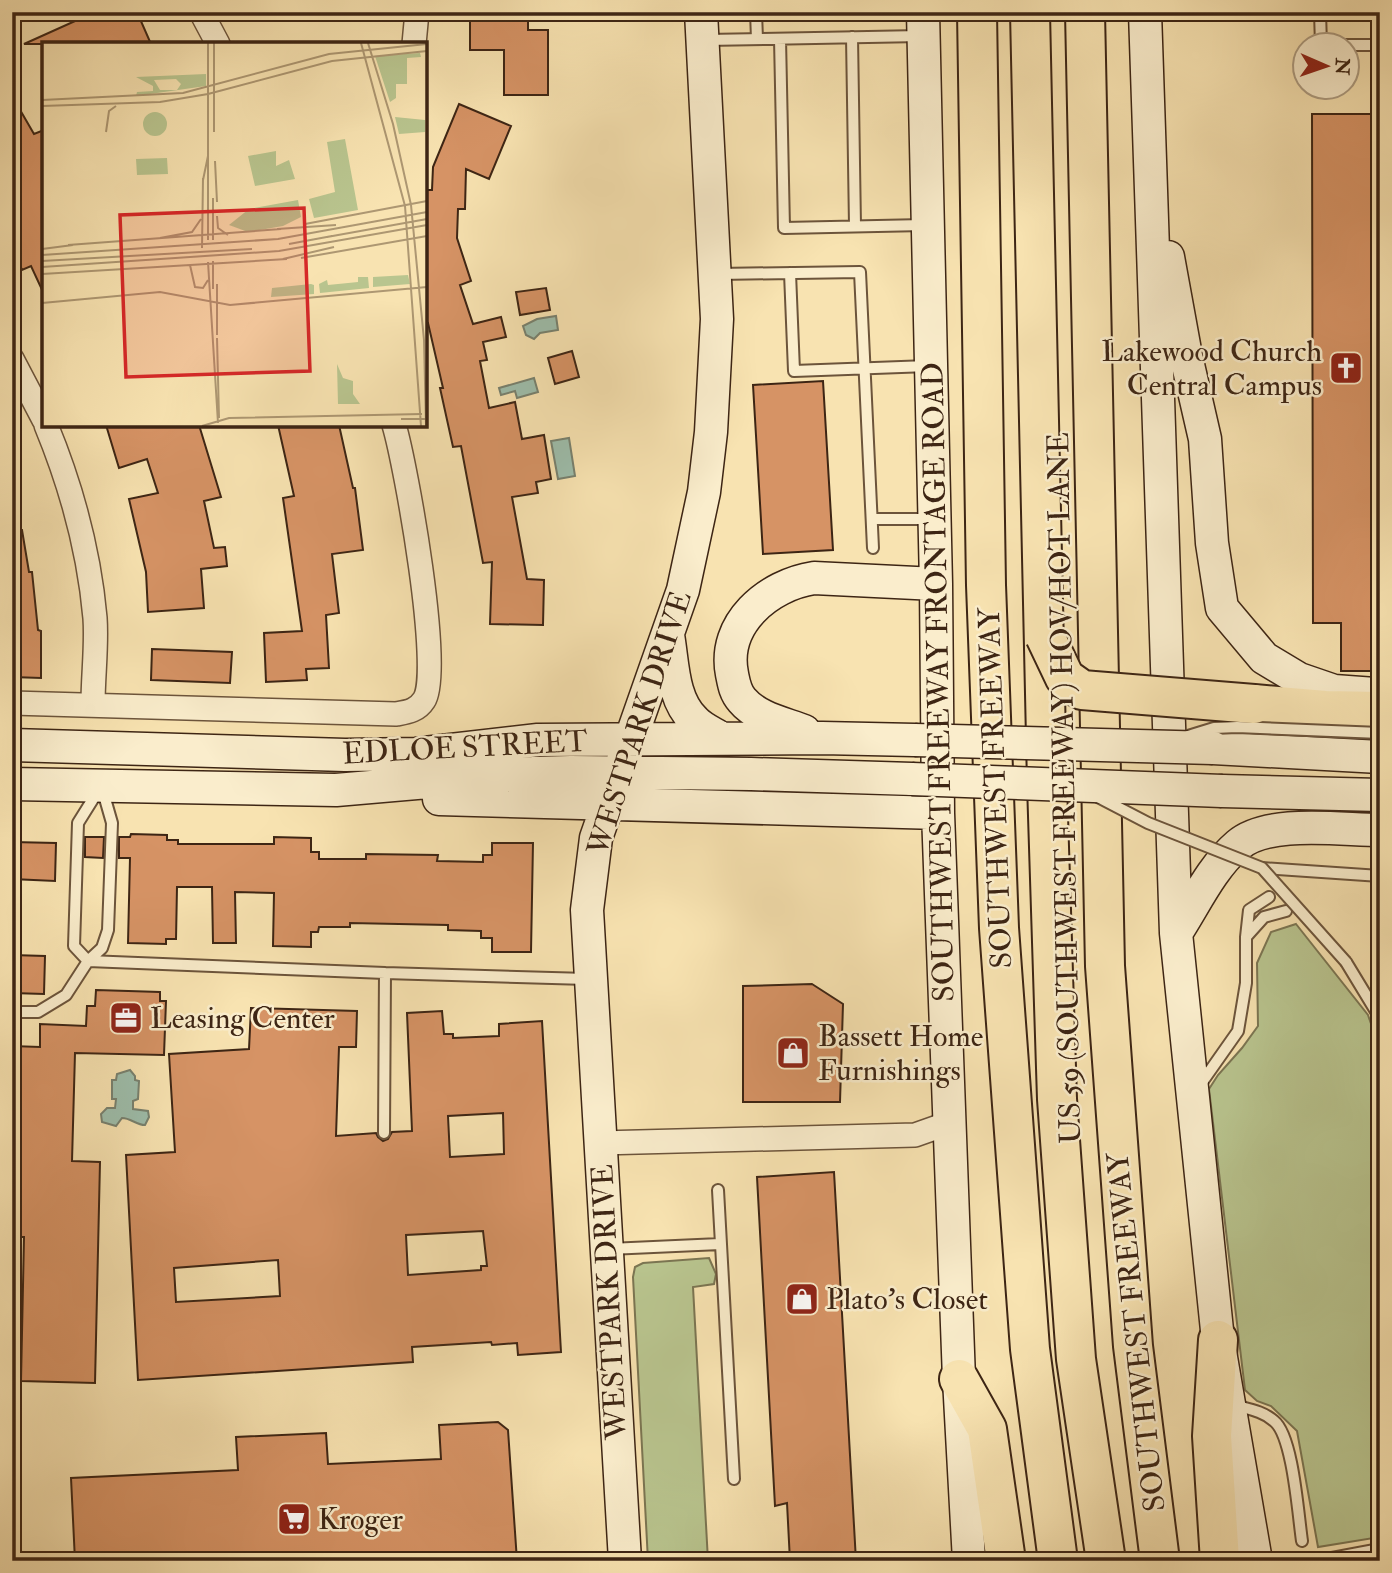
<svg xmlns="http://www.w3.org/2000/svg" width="1392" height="1573" font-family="'IM FELL Double Pica',serif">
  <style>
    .green { fill: #b9c58f; stroke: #7b7552; stroke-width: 2 }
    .water { fill: #9dbeac; stroke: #77816f; stroke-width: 2 }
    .building { fill: #d69365; stroke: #3d2514; stroke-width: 2; fill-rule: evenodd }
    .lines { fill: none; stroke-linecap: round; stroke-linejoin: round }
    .service-casing { stroke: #6c543b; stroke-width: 14 }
    .minor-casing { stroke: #6c543b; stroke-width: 26 }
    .secondary-casing { stroke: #3d2514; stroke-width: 35 }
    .motorway-casing { stroke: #3d2514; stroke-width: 42 }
    .service { stroke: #faedcc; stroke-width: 10 }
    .minor { stroke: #faedcc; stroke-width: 23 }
    .secondary { stroke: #faedcc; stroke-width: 32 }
    .motorway { stroke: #f8e3b1; stroke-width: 38 }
    .service-bridge-casing { stroke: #6c543b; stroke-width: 14; stroke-linecap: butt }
    .secondary-bridge-casing { stroke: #3d2514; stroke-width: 35; stroke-linecap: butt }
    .motorway-bridge-casing { stroke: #3d2514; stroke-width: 42; stroke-linecap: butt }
    .service-bridge { stroke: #faedcc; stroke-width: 10 }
    .secondary-bridge { stroke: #faedcc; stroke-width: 32 }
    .motorway-bridge { stroke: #f8e3b1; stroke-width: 38 }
    .labels { text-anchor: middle; stroke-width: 5; stroke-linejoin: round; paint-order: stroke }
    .poi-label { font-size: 30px; fill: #3d2514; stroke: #faedcc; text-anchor: start }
    .street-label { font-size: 30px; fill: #3d2514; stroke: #faedcc }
    .inset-road { fill: none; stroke: #ad9772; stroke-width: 2 }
    .view { fill: #d62828; fill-opacity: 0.15; stroke: #d62828; stroke-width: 3.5 }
    .inset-edge { fill: none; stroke: #3d2514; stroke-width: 3.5 }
  </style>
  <rect width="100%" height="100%" fill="#f8e3b1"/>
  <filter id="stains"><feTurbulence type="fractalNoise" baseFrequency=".00286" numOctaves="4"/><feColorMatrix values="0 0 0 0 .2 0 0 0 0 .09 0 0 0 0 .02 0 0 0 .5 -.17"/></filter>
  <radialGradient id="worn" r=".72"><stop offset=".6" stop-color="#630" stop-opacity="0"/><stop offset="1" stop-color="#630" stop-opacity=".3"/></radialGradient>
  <path class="green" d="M1296,924L1368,1015L1380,1050V1537L1318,1547L1297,1431L1271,1406L1257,1401L1245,1390L1209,1089L1218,1075L1242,1048L1258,1026L1257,963L1271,932Z
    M709,1258L716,1274L714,1284L693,1287L708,1561H648L633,1277L635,1267L643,1263Z"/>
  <path class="water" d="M556,316L558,330L540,333L534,339L526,335L523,326L537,319Z
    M534,378L538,392L517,398L515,391L501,395L499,388Z
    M569,438L575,476L558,479L551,441Z
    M130,1070L135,1076V1080L139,1081L138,1099L133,1101V1109L148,1111L149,1117L145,1125C136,1125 131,1118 122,1118L116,1126L102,1122L101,1114L107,1108H115L116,1099H112V1080H116L117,1074Z"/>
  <path class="building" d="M95,12H137L151,44H24Z
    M470,20H528V30H548V95H504V50H470Z
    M12,96L34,134L44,130V294L31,266L22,270L12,247Z
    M459,104L511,126L489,179L466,169L465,209H458L457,238L471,281L460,285L473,324L501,317L506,337L483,342L487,360L480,361L489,408L515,402L522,439L544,435L551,479L536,482L538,493L512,497L527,579L544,580L543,625L490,624L492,562L483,563L461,446L453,447L440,388H443L428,323L425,324V190H432L433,167Z
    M1312,114H1380V671H1341V623H1313Z
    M546,288L550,310L520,315L516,292Z
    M572,351L579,377L555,384L548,358Z
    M823,381L833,550L763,554L753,385Z
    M106,425H199L221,497L204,501L214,548L225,547L227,566L201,569L204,608L148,612L146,572L129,499L158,493L147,459L119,468Z
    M278,425H339L353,488H355L363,550L332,554L339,613L326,615L329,668L306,669L307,680L266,682L264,633L302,631L283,498L294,496Z
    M12,530H22L29,572H32L38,630L41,631V678L12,677Z
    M152,649L232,652L230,683L151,680Z
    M131,834L167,835V840H178V844H274V837L311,838V852H319V859H366V854L438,855L437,861L483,862V855H492V843H533L531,952H492V938H481V931L448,930V925L350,923V927H319L318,932H311V947L273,946L274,893L235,892L236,943H213L212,887H177L176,939H166V944L128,943L130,858H119V837H130Z
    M85,837H104L103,858L85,857Z
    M12,842L56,843L55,881L12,879Z
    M12,955L45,956L44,994L12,993Z
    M812,984L843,1004L840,1102H743V986Z
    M96,990L160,992V1001H166L164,1055L75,1053L72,1161L100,1162L95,1383L21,1381L24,1237H12V1046L40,1047V1024L86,1026L87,1006H95Z
    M251,1008L357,1011L356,1047H339L336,1136L376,1133L378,1137L383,1141L388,1139L392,1132L412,1131L407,1013L442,1011L444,1034H453V1038L499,1036V1024L542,1021L561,1352L518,1355L517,1343L492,1345L491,1342L412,1347L413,1362L138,1380L126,1155L175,1152L169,1054L249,1049ZM503,1113L504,1154L450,1157L448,1116ZM483,1231L487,1266H481V1270L408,1275L406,1235ZM278,1260L280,1296L176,1302L174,1268Z
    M834,1172L856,1561H790L787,1503L775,1506L757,1177Z
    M498,1422L508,1430L517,1561H75L71,1478L238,1470L236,1437L326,1433L328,1464L441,1459L439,1425Z"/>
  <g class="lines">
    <defs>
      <path id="service" d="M756,12L757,39
        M1320,12L1321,45H1380
        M852,37L855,226
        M780,39L784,228L924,225
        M706,40L921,36
        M790,273L794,371L928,366
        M718,274L860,272L873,548
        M872,519H932
        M98,791L78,823L74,946L88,961L385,973L384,1133
        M1262,868L1380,876
        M1246,937L1249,910L1269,897
        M1346,962L1380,1018
        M385,973L587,979
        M12,1012H38L66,995L88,961L102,948L108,930L112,823L102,788
        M1200,1085L1238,1031L1246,983V937L1264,917L1286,911
        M718,1190L734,1479
        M609,1249L720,1244
        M1234,1405C1248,1409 1263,1411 1274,1421C1293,1436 1298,1514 1302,1541
        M1316,1561L1380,1549"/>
      <path id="minor" d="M201,12L218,44
        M414,44L417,12
        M12,359L44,420
        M46,425C72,488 89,550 95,618C97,646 93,675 93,704
        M12,703L396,714C407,712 417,711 424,700C443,672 406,465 394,425
        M600,1143L915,1135L949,1123"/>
      <path id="secondary" d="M923,12L936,584L938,813L959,1379L969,1561
        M1145,12L1176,933L1218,1340L1256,1561
        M1168,257L1186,356L1205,439L1212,543L1222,608L1264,658L1299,679L1334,691L1375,694
        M668,635C673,663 672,699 694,720C701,728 713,733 722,739
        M804,731C783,723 757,718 742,700C735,692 734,684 732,674C722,624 768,585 814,578L936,584
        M12,745L345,755L416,754L538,740L822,738L915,740
        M1213,748L1380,757
        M12,784L336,790L534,773L571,772L751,774L912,779
        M1222,791L1380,795
        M439,799L938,813
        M1176,933C1195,904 1211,868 1238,845C1268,819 1341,830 1380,830
        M625,1561L587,910L596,838L683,590L704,492L711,432L717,319L701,12"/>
      <path id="motorway" d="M977,12L986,585L999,928L1030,1349L1058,1561
        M1030,12L1047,784L1057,1099L1076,1359L1106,1561
        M1085,12L1105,966L1133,1346L1160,1561
        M1254,704L1325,710L1380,711
        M1218,1340L1212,1436L1220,1561
        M959,1379L987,1429L1006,1561"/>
    </defs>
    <use href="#service" class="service-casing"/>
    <use href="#minor" class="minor-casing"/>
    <use href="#secondary" class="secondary-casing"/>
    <use href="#motorway" class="motorway-casing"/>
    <use href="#service" class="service"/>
    <use href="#minor" class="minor"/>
    <use href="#secondary" class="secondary"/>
    <use href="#motorway" class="motorway"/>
    <defs>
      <path id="service-bridge" d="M1188,736L1214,728L1237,727L1380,733
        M1098,797L1148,823L1262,868L1346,962"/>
      <path id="secondary-bridge" d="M915,740L1213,748
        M912,779L1222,791"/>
      <path id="motorway-bridge" d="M1045,636L1065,678L1082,690L1254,704"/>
    </defs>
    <use href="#service-bridge" class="service-bridge-casing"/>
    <use href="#secondary-bridge" class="secondary-bridge-casing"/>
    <use href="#motorway-bridge" class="motorway-bridge-casing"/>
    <use href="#service-bridge" class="service-bridge"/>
    <use href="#secondary-bridge" class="secondary-bridge"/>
    <use href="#motorway-bridge" class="motorway-bridge"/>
  </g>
  <defs>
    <symbol id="church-square" viewBox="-11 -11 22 22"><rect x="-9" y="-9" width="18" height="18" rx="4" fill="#8f2418" stroke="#faedcc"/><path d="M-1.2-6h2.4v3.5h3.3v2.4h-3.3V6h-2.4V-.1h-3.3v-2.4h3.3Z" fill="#fff"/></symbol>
    <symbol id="office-square" viewBox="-11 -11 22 22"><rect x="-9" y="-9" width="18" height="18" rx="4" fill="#8f2418" stroke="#faedcc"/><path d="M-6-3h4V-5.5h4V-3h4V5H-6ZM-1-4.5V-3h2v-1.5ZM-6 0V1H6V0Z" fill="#fff"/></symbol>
    <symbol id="shop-square" viewBox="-11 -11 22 22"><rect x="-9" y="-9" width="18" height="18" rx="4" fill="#8f2418" stroke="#faedcc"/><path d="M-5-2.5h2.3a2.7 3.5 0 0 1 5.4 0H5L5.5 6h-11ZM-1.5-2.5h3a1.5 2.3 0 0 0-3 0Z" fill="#fff"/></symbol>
    <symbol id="supermarket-square" viewBox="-11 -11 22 22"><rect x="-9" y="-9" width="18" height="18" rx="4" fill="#8f2418" stroke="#faedcc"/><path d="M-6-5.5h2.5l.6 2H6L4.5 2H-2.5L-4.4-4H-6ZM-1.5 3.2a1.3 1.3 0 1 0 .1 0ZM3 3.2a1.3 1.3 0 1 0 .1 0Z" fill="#fff"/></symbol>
  </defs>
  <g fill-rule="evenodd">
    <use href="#church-square" x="1327" y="349" width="38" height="38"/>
    <use href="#office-square" x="107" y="999" width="38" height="38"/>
    <use href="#shop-square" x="774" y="1034" width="38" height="38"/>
    <use href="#shop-square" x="783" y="1280" width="38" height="38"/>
    <use href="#supermarket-square" x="275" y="1500" width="38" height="38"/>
  </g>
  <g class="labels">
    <g class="poi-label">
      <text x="1322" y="361" text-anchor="end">Lakewood Church<tspan x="1322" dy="34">Central Campus</tspan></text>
      <text x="150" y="1028">Leasing Center</text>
      <text x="818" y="1046">Bassett Home<tspan x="818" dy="34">Furnishings</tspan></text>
      <text x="826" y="1309">Plato's Closet</text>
      <text x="318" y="1529">Kroger</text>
    </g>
    <g class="street-label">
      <text transform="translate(938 682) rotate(-91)" y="10">SOUTHWEST FREEWAY FRONTAGE ROAD</text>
      <text transform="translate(639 723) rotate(-72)" y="10">WESTPARK DRIVE</text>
      <text transform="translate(465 747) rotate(-3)" y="10">EDLOE STREET</text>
      <text transform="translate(995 788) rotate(-92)" y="10">SOUTHWEST FREEWAY</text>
      <text transform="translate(1064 788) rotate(-91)" y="10">US 59 (SOUTHWEST FREEWAY) HOV/HOT LANE</text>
      <text transform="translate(609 1302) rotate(-93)" y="10">WESTPARK DRIVE</text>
      <text transform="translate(1136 1332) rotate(-96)" y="10">SOUTHWEST FREEWAY</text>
    </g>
  </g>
  <g transform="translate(42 42)">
    <rect width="385" height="385" fill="#f8e3b1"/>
    <path d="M378,11L379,15L365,16V42H354V56L348,60L333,14ZM164,32V44L94,54L95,50L111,49V44L94,35ZM112,38L134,37L139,42L135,48H118ZM101 82a12 12 0 1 1 24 0a12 12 0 1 1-24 0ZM353,75L383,78V90L357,92ZM303,97L316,168L272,176L267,157L293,150L285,100ZM234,109V124L247,118L253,137L213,144L206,114ZM125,116L126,132L95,133L94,117ZM256,158L259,175L241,184L206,190L187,183L207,167ZM366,233L368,242L331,245V235ZM316,235H326L327,246L278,251L277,242L285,238L286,243L316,240ZM269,242L272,243V252L229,255L230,246ZM295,322L301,336L311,339V352L318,362H296Z" fill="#b9c58f" fill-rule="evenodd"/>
    <path class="inset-road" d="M166,1V198M172,1V90M319,1L363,164L379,384M326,1L351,82L369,163L382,298L384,384M0,58L141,51L287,12L385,2M0,64L118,60L166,52L290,19L385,9M64,90L67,69L74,64M173,119L175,160M161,138L166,114M171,156V198M175,174L176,186L186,193M263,182L385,159M235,187L294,183M285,195L385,177M118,196L150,190L159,177M247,202L290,194M26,203L239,187M160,206L161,136M0,207L31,203M0,213L236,197L385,170M259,216L385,194M241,217L292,205M0,219L210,207M171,219V247M166,220L176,381M148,223L153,245L161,246L166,238M0,225L237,209L385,183M0,232L245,217M0,261L118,250L188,263L385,245M175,293V242M175,296L177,376M359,377H383M160,384L187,376L380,372"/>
    <path class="view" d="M262,166L268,329L84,335L78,173Z"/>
    <rect width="385" height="385" class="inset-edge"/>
  </g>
  <rect width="1392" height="1573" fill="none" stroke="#f8e3b1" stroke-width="42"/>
  <rect x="14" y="14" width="1364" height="1545" fill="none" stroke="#3d2514" stroke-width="3.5"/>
  <rect x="21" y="21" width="1350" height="1531" fill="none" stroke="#3d2514" stroke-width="2"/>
  <g transform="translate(1326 66) rotate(92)"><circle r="33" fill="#faedcc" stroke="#ae9d82" stroke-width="2"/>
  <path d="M0-5L12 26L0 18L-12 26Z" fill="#8f2418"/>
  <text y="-10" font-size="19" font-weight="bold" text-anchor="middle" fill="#3d2514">N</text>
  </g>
  <rect width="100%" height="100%" filter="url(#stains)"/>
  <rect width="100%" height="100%" fill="url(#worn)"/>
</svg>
